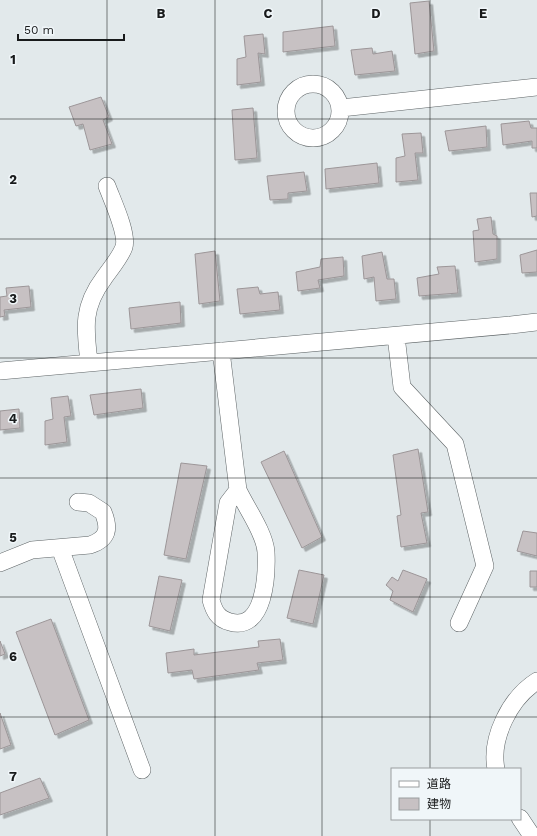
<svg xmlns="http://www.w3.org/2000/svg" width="537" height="836" font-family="'Work Sans','Noto Sans JP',sans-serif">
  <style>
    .building { fill: #c7c1c3; stroke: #9c9698; filter: url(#shadow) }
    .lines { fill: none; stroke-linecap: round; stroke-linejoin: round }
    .minor-casing { stroke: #5e6466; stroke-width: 18 }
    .minor { stroke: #fff; stroke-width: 17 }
    .grid { fill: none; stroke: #181a1b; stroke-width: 1; stroke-opacity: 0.55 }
    .grid-label { font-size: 13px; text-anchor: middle; font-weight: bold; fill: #181a1b; stroke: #f0f6f9; stroke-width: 3; stroke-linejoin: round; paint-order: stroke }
  </style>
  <defs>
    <filter id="shadow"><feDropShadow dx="3.5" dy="3.5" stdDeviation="0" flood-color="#0004"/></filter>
  </defs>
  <rect width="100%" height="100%" fill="#e2e9eb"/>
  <path class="building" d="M429,1L434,51L415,54L410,3Z
    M333,26L335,46L283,52V32Z
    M263,34L265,54L258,53L261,82L237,85V59L246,57L244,36Z
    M372,48L373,54L392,51L395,71L355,75L351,50Z
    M101,97L109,117L103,120L112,144L90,150L83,124L76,126L69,107Z
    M253,108L257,158L235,160L232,110Z
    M529,121L531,128H537V148H532V141L503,145L501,124Z
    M486,126L487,147L449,151L445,131Z
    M421,133L423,153H415L418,180L396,182V158L405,156L402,134Z
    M377,163L379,183L326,189L325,169Z
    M304,172L307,191L288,193V199L270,200L267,176Z
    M530,193H537V216L532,217Z
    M491,217L493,234L497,236V259L475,262L473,231L479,230L477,219Z
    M537,250V272L522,273L520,255Z
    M215,251L220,301L199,304L195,254Z
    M382,252L387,279H394L396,299L376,301L374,277L364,279L362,256Z
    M343,257L344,276L318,280L320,288L298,291L296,272L320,267L321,259Z
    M455,266L458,293L419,296L417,278L439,274L437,267Z
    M29,286L31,307L4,310L5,316L0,317V297L7,296L6,288Z
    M258,287L260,294L278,292L280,310L240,314L237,289Z
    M180,302L181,323L131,329L129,308Z
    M141,389L143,408L94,415L90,395Z
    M68,396L71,416L64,417L67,442L45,445V421L53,419L51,398Z
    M19,409L20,428L0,430V411Z
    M418,449L428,512L421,513L427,543L401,547L397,516L401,515L393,455Z
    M284,451L322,537L302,548L261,462Z
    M181,463L207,466L186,559L164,555Z
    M523,531L537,533V556L517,551Z
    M299,570L324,575L313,624L287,618Z
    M403,570L427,579L413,612L390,600L393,591L386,585L392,577L398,581Z
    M530,571H537V587H530Z
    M159,576L182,580L170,631L149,626Z
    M51,619L89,720L55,735L16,632Z
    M280,639L283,660L257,663L259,670L194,679L192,670L168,673L166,653L194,649V655L259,647L258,641Z
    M0,641L5,654L0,656Z
    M0,713L11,745L0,749Z
    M40,778L49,798L0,815V793Z"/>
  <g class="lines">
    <defs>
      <path id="minor" d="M286 111a27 27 0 1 1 54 0a27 27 0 1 1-54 0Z
        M341,108L537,87
        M396,336L402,387L455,444L485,566L459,623
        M221,351L238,490L228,503L211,600C214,611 218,619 230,622C265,632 267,574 266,552C265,534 246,507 238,490
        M89,362C85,328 82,307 104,278C110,269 120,258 124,247C128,233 112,200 107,186
        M0,371L511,325L537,322
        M60,548L142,770
        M0,563L32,550L90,545C108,539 110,529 103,512L89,503L78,502
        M496,769C490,738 510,698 537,681
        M520,818L532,836"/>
    </defs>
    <use href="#minor" class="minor-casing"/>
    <use href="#minor" class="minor"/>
  </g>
  <path class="grid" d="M107,0V836M215,0V836M322,0V836M430,0V769M0,119H537M0,239H537M0,358H537M0,478H537M0,597H537M0,717H537M430,819V836"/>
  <g class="grid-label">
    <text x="161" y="18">B</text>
    <text x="268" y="18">C</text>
    <text x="376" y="18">D</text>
    <text x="483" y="18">E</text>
    <text x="13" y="64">1</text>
    <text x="13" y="184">2</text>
    <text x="13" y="303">3</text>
    <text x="13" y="423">4</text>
    <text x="13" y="542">5</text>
    <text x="13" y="661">6</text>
    <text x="13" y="781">7</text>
  </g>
  <rect x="391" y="768" width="130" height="52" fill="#f0f6f9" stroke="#9a9ea0"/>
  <rect x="399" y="781" width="20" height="6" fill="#ffffff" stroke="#9a9ea0"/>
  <text x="427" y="788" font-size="12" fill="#181a1b">道路</text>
  <rect x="399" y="798" width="20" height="12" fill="#c7c1c3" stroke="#9a9ea0"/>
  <text x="427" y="808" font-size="12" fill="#181a1b">建物</text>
  <path d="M18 34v6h106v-6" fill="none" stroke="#181a1b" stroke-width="2"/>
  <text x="24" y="34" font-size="12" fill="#181a1b" stroke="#f0f6f9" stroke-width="3" paint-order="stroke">50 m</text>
</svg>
